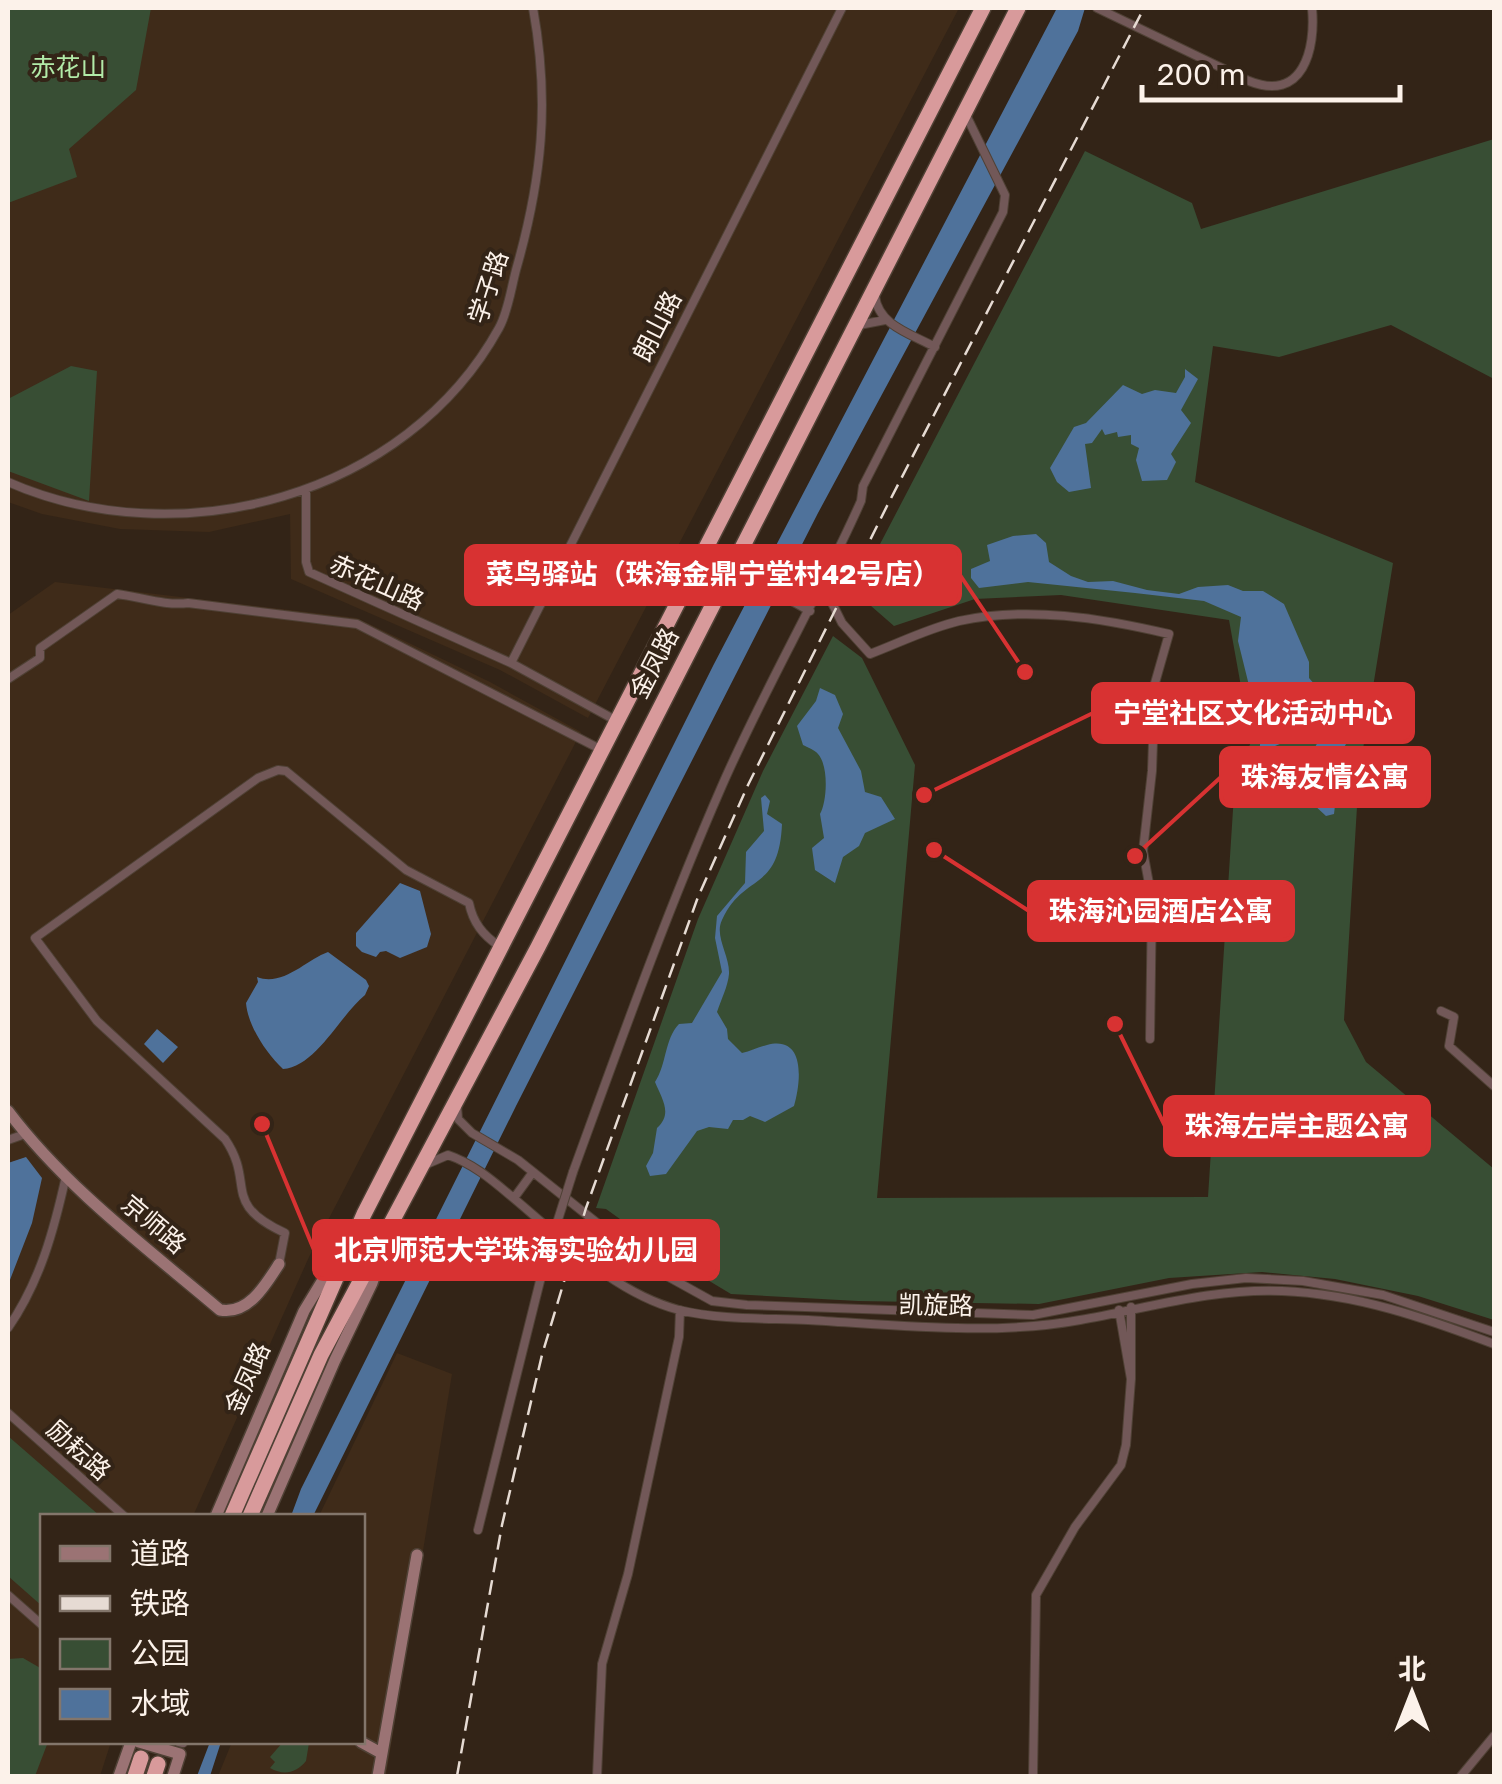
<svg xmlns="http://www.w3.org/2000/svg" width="1502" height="1784" font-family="'Golos Text','Noto Sans SC',sans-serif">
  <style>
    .built { fill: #3f2b19 }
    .green { fill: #384e34 }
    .water { fill: #4f729b }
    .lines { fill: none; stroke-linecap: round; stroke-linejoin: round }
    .street-casing { stroke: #4f4135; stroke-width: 10 }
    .secondary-casing { stroke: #4f4135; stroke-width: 14 }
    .highway-casing { stroke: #4f4135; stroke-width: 18 }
    .street { stroke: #725858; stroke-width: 8 }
    .secondary { stroke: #9b7374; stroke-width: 11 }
    .highway { stroke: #d89a9b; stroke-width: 15 }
    .rail { stroke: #e6dbd3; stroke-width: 2.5; stroke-dasharray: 15 8; stroke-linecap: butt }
    .street-bridge-casing { stroke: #4f4135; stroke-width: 10; stroke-linecap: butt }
    .street-bridge { stroke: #725858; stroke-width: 8 }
    .labels { text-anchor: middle; stroke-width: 8; stroke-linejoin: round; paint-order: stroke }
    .park-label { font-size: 25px; fill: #b2eaa8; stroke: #332417 }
    .street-label { font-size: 25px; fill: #fcf2ea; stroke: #332417 }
    .leader { fill: none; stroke: #d83232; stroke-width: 4 }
    .callout-dot { fill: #d83232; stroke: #332417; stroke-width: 4 }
    .callout { fill: #d83232; stroke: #d83232; stroke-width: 4 }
    .callout-label { font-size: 28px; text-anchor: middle; font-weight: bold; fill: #fff }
  </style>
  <rect width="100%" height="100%" fill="#332417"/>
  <path class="built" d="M8,8H959L588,718L500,670L291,579L290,514L209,532L120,529L42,514L8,502Z
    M55,582L357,618L490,682L581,732L309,1257L193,1516H42V1742H111L100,1776H8V615Z
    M397,1353L452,1374L386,1776H218L232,1742H362V1516H319Z"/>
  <path class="green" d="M8,8H151L136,90L69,149L77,177L8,203Z
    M1494,139V379L1391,325L1279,357L1213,346L1195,482L1393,563L1359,774L1344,1020L1366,1062L1494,1169V1320L1418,1296L1335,1279L1262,1272L1169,1278L1039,1304L858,1301L731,1294L691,1270L606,1209L596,1208L698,919L763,771L833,636L862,658L915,765L877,1198L1208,1197L1235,779L1251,742L1229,620L1061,595L975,599L894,626L855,592L1085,151L1192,203L1201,229Z
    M71,366L97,371L89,501L8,471V399Z
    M8,1436L100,1516H42V1606L8,1576Z
    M23,1658L42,1669V1742H48L35,1776H8V1659Z
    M283,1742L309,1743L306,1761C296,1773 284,1776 270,1768L275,1762L270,1757Z"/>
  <path class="water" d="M1057,8H1085L1078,31L818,513L516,1106L313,1516H291L301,1489L714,664Z
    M1185,369L1198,379L1181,410L1191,423L1171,454L1176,462L1167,480L1142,481L1136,460L1139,448L1131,444V435L1118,437L1117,432L1105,435L1102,429L1092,443L1085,444L1091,488L1069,492L1057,482L1050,468L1074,427L1086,423L1123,385L1142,394L1155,390L1176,393L1185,377Z
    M1036,534L1046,543L1049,562L1071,576L1088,582L1113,581L1147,590L1179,594L1198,587L1228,585L1243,591H1263L1284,604L1309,662V678L1324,695L1351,706L1346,744L1336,762L1338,780L1334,814L1326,816L1312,803L1317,769L1311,768L1309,758L1319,740L1307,732L1268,749L1258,766L1261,734L1238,641L1241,617L1204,601L1135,593L1028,582L979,588L971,578V569L990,561L987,545L1013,536Z
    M820,688L835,695L843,714L838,728L861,771L865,792L881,797L895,819L865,833L859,846L843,857L835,883L815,870L812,848L824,838L820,814C827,802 829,766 818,754C815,750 807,747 803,745L797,726L816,701Z
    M765,795L770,801L767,814L782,824C779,893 744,872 722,920C714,936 730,956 729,974C728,986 721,1000 717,1012L727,1029L728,1039L742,1053C751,1051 758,1047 767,1045C806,1035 801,1082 794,1106L765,1122L750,1116L743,1120H733L728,1129L709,1127L697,1131L666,1174L650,1176L646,1166L653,1153L657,1128C673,1114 662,1099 655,1082C667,1064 664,1040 679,1024L692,1023L722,972L715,938L717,916L745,883L746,852L764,831L761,798Z
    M400,883L420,891L431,934L427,947L400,958L386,951L380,952L376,957L362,952L356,946V933Z
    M328,952L366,980L369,986L365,995C341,1014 316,1067 283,1069C266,1053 248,1026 246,1003L258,982L257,977C283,987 306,960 328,952Z
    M157,1029L178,1047L163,1063L144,1044Z
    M26,1157L42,1178L32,1223L8,1285V1163Z
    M210,1742H221L210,1776H197Z"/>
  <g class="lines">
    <defs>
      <path id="street" d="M1097,8L1249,81C1303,103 1316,49 1312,8
        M875,296C878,325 911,334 935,347
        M859,325L885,320
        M8,482C179,557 406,497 499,328C508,312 511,289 516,270C542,179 550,102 533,8
        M306,490V562L309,572L511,663L617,721
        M741,557L752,579L810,611
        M823,585L842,623L870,654C899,643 929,628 959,621C1028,606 1101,618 1169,634L1155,683L1152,771L1143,851L1152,900L1150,1039
        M511,663L842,8
        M8,679L40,658V648L117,594C141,597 165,606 188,603L357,624L602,750
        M1441,1011L1454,1017L1449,1046L1494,1086
        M457,1106L458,1119L472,1133L518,1160L656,1270L712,1301L747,1305L1033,1315L1192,1284L1246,1278L1303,1281L1383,1295L1494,1332
        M8,1140L25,1134
        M427,1164L448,1155C472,1163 492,1180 511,1196C563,1239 612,1292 679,1310C720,1320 766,1318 808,1320C895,1325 994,1336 1080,1320C1148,1308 1213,1288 1282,1291C1357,1294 1425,1318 1494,1344
        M573,1172C620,1043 666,914 721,788C763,691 818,598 861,501L863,486L1003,212L1005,195L966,115
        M514,1198L533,1172
        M279,1264L285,1233C220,1203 256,1184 225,1139L97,1021L35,938L258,778L278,770L286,771L406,870L469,903C473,923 483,935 499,946
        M1119,1310L1131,1379V1307
        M8,1328C40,1282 54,1230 66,1176
        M8,1413L124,1516
        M478,1530L545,1261
        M8,1595L42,1625
        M179,1742L183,1743
        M597,1776L602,1664L628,1574L679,1337L680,1310
        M1033,1776L1036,1595L1075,1527L1121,1465L1126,1445L1131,1379
        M1461,1776L1494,1736"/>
      <path id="secondary" d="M8,1111C66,1188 147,1248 220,1310C248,1315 265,1286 279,1264
        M216,1516L304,1311L346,1242
        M267,1516L335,1360L372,1283L383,1250
        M139,1742L180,1754L173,1776
        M361,1742L381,1753
        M119,1776L131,1742
        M378,1776L417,1555"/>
      <path id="highway" d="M232,1516L364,1214L983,8
        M250,1516L321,1355L538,947L1018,8
        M135,1776L141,1758
        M154,1776L158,1764"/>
    </defs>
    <use href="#street" class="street-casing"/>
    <use href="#secondary" class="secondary-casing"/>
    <use href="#highway" class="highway-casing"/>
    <use href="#street" class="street"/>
    <use href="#secondary" class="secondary"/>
    <use href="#highway" class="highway"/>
    <path class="rail" d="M457,1776L502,1525L542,1355L586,1208L698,897L748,785L887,506L1144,8"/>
    <defs>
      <path id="street-bridge" d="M545,1261L573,1172"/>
    </defs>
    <use href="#street-bridge" class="street-bridge-casing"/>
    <use href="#street-bridge" class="street-bridge"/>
  </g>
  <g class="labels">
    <g class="park-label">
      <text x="68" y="76">赤花山</text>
    </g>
    <g class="street-label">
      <text transform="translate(488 287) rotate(-72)" y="9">学子路</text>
      <text transform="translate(657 326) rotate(-63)" y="9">朗山路</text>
      <text transform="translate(377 582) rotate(24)" y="9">赤花山路</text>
      <text transform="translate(654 663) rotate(-63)" y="9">金凤路</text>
      <text transform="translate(154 1224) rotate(40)" y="9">京师路</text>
      <text transform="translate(936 1305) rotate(1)" y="9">凯旋路</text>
      <text transform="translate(247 1378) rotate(-66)" y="9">金凤路</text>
      <text transform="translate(79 1450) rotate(42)" y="9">励耘路</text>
    </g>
  </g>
  <path class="leader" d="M1025 672L960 575M924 795L1093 713M1135 856L1221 777M934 850L1029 911M1115 1024L1165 1126M262 1124L314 1250"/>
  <g class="callout-dot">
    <circle cx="1025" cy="672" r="10"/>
    <circle cx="924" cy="795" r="10"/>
    <circle cx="1135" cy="856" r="10"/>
    <circle cx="934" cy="850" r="10"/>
    <circle cx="1115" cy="1024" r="10"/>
    <circle cx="262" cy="1124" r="10"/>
  </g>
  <g class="callout">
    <rect x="466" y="546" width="494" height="58" rx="10"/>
    <rect x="1093" y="684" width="320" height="58" rx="10"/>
    <rect x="1221" y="748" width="208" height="58" rx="10"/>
    <rect x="1029" y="882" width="264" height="58" rx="10"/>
    <rect x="1165" y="1097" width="264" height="58" rx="10"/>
    <rect x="314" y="1221" width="404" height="58" rx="10"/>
  </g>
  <g class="callout-label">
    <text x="713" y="584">菜鸟驿站（珠海金鼎宁堂村42号店）</text>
    <text x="1253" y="723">宁堂社区文化活动中心</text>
    <text x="1325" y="787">珠海友情公寓</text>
    <text x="1161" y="921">珠海沁园酒店公寓</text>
    <text x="1297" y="1136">珠海左岸主题公寓</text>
    <text x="516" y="1260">北京师范大学珠海实验幼儿园</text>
  </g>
  <rect width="1502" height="1784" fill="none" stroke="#fcf2ea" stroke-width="20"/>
  <rect x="40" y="1514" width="325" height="230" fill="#332417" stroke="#83766b" stroke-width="2.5"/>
  <rect x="60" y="1546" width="50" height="15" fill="#9b7374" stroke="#83766b" stroke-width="2.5"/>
  <text x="130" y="1564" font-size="30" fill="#fcf2ea">道路</text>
  <rect x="60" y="1596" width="50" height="15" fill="#e6dbd3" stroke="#83766b" stroke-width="2.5"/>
  <text x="130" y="1614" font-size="30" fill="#fcf2ea">铁路</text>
  <rect x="60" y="1639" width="50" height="30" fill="#384e34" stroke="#83766b" stroke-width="2.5"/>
  <text x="130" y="1664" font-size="30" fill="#fcf2ea">公园</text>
  <rect x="60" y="1689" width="50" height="30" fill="#4f729b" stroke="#83766b" stroke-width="2.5"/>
  <text x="130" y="1714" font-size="30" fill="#fcf2ea">水域</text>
  <g transform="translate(1412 1694)" stroke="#332417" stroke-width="8" paint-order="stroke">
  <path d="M0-8L18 38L0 25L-18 38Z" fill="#fcf2ea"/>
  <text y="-15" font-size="28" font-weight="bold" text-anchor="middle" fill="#fcf2ea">北</text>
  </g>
  <path d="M1142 85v15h258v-15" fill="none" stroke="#fcf2ea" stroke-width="5"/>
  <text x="1157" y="85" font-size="30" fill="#fcf2ea" stroke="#332417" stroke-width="8" paint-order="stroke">200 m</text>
</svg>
